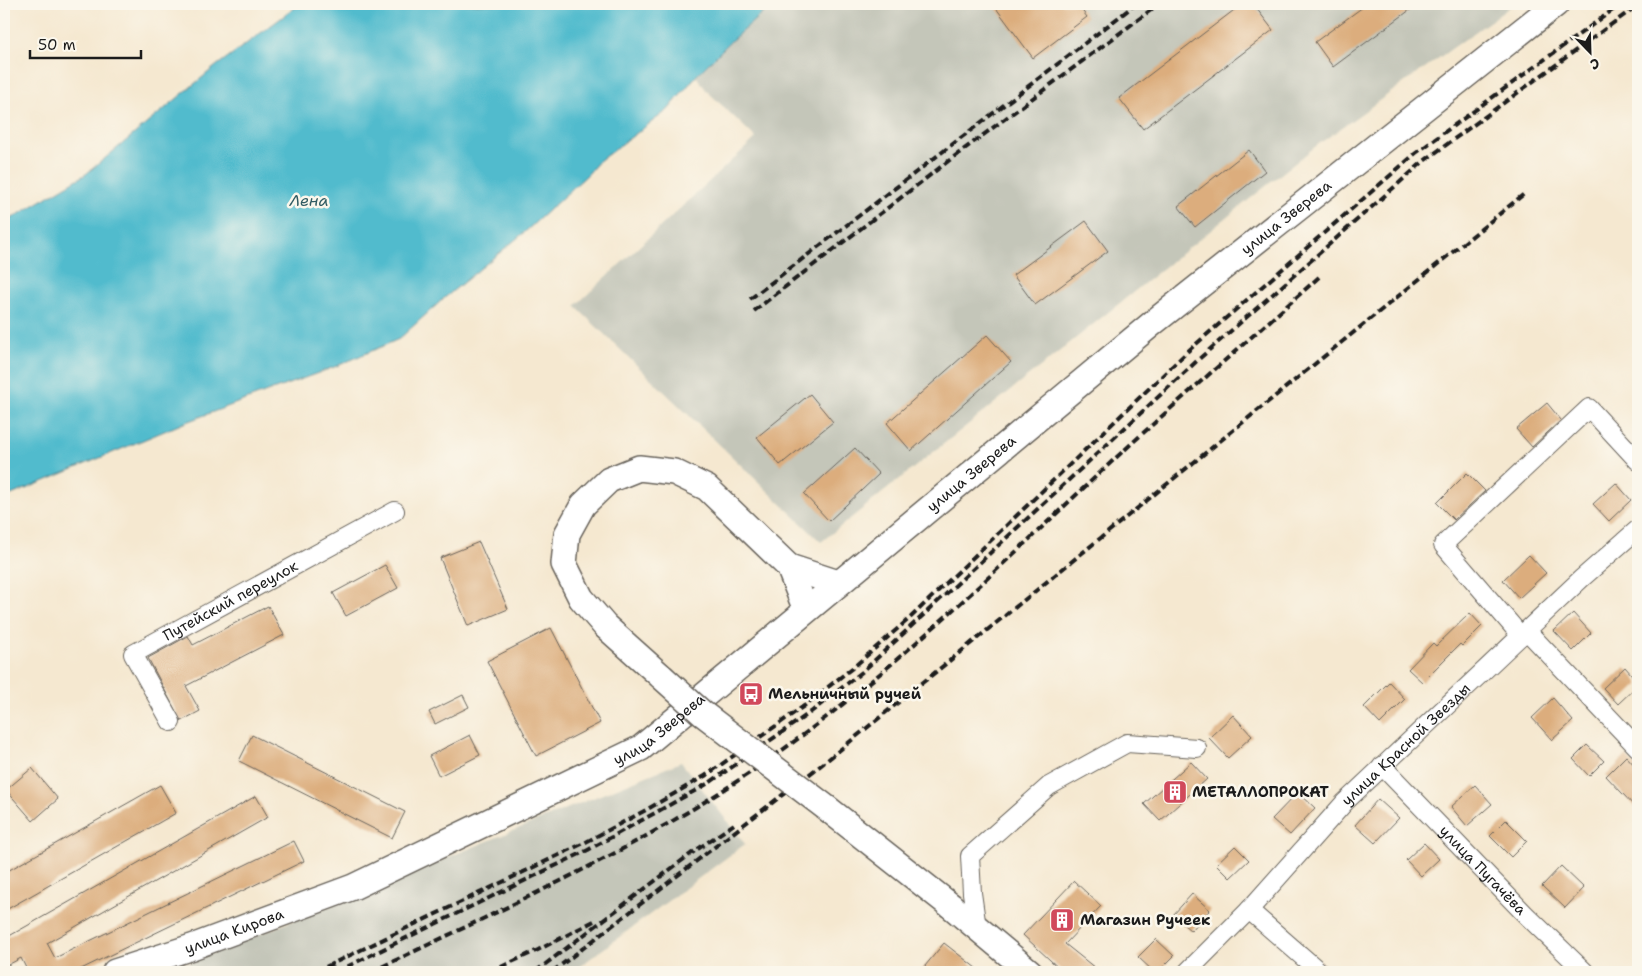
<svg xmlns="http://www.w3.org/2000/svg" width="1642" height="976" font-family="'Shantell Sans',sans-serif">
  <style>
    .industrial { fill: #c4c6b9 }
    .water { fill: #51bbcd; stroke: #366c74 }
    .building { fill: #dcad7d }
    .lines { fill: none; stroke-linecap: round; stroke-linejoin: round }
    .street-casing { stroke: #68635b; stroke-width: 20 }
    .secondary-casing { stroke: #68635b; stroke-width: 28 }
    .street { stroke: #fff; stroke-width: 18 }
    .secondary { stroke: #fff; stroke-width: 25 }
    .rail { stroke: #1c1c1c; stroke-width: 4; stroke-dasharray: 8 4; stroke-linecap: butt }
    .secondary-bridge-casing { stroke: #68635b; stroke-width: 28; stroke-linecap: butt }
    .secondary-bridge { stroke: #fff; stroke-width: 25 }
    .labels { text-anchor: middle; stroke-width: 5; stroke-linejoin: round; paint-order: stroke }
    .street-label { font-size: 15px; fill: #1c1c1c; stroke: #fbf7ec }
    .poi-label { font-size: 15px; font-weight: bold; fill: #1c1c1c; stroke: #fbf7ec; text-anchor: start }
    .water-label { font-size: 16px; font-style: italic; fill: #315c63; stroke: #fbf7ec }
  </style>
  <rect width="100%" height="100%" fill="#fbf7ec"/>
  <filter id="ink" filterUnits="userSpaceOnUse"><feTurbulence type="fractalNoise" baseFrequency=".02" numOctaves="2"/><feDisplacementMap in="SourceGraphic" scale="10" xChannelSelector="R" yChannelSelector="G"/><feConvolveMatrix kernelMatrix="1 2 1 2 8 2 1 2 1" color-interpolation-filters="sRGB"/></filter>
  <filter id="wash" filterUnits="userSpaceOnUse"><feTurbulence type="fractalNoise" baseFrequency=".0096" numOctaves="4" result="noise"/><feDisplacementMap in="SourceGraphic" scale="20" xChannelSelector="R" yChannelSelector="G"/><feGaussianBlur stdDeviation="1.12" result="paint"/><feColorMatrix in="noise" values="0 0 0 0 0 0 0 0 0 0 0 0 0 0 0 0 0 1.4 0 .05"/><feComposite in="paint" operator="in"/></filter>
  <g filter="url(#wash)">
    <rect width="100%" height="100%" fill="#f5e8d0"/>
    <path class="industrial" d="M773,4H1514L1316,146L821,542L575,306L756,138L707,91L696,76L733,39Z
      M681,762L745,844L572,972H167Z"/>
    <path class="water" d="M300,4H773L733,39L696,76L668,110L599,161L588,174L526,231L442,300L399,339L337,366L186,422L4,498V223L86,174L216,66Z"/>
    <g id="blocks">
      <path class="building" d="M993,4H1077L1087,17L1033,58Z
        M1242,4H1253L1273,30L1143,129L1119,98Z
        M1367,4H1418L1333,67L1315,42Z
        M1249,150L1265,171L1195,227L1178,206Z
        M1086,221L1108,251L1035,305L1013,275Z
        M987,335L1011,362L911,451L887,423Z
        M810,394L833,422L780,465L757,437Z
        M1547,403L1561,420L1532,447L1516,429Z
        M855,448L879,474L829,521L804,494Z
        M1467,473L1485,491L1454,520L1437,503Z
        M1616,483L1631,500L1609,521L1593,504Z
        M479,542L508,609L468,626L440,558Z
        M1529,555L1546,573L1519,598L1503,580Z
        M385,565L398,588L346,616L333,593Z
        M268,606L284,635L186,686L200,711L181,721L148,658L188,636L193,645Z
        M1470,613L1482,626L1462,646L1460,644L1422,682L1408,669L1433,643L1436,646Z
        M1573,613L1591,633L1573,651L1554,631Z
        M551,628L600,723L536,756L487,661Z
        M1625,667L1638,682V685L1618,704L1603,688Z
        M1389,682L1405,699L1380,724L1364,707Z
        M463,695L469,707L435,724L429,712Z
        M1553,698L1573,721L1552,740L1532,718Z
        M1233,715L1252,736L1228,758L1209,738Z
        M252,735L405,812L392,838L239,761Z
        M470,735L480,755L439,776L429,756Z
        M1587,745L1604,761L1589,776L1573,759Z
        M1626,756L1638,769V810L1606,776Z
        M1191,762L1207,779L1160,821L1144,804Z
        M32,768L58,799L33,821L6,790Z
        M160,785L176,813L4,911V873Z
        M1475,785L1492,804L1467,826L1451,807Z
        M1298,792L1315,808L1290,835L1272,819Z
        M256,796L268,817L47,943L55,958L294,841L304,861L75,972H28L21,958L4,967V939Z
        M1378,799L1399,818L1375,843L1355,825Z
        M1506,820L1527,841L1511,857L1490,836Z
        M1424,843L1439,859L1421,876L1406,860Z
        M1235,846L1249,860L1230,878L1216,864Z
        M1561,866L1584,888L1565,908L1542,886Z
        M1074,881L1101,906L1065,944L1100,972H1063L1023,935Z
        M1192,894L1210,910L1191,931L1173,915Z
        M1156,939L1174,956L1158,972H1154L1138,957Z
        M944,943L981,972H920Z"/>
    </g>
  </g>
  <g filter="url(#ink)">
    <use href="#blocks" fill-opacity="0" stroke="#68635b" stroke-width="1"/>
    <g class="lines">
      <defs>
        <g id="street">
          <path d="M1527,631L1638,748"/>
          <path d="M1521,636L1443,545L1589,408L1638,461"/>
          <path id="s1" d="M171,722L133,654L395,511"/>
          <path id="s2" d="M1382,766L1525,914L1585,972"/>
          <path d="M1249,910L1320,972"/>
          <path d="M977,928L972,893L970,856L1049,786L1127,743L1197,748"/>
          <path id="s3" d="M1187,972L1249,910L1345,802L1581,579L1638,529"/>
        </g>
        <g id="secondary">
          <path d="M789,567L838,583"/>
          <path d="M662,677L605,626L581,598L564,564L567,534L583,505L609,480L639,468L674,472L707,488L789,567L806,610"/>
          <path d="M951,906L1030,972"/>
          <path id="s4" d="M115,972L192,947L353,887L641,748L1154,322L1556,4"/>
        </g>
      </defs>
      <use href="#street" class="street-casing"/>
      <use href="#secondary" class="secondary-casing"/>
      <use href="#street" class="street"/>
      <use href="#secondary" class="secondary"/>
      <path class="rail" d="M750,299L1136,4
        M754,311L951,159L1159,4
        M315,972L584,843L646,810L705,776L804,706L856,665L911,617L1188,351L1416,153L1621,4
        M336,972L588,850L709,783L811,712L862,672L1199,359L1424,161L1638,5
        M371,972C508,906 649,845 774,756C894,671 998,568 1106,467C1175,403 1248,341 1319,277
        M490,972L538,950L594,921
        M535,972L692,853L737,822
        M552,972L820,766L1524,194"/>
      <defs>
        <path id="secondary-bridge" d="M662,677L702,713L828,809L951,906"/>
      </defs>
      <use href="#secondary-bridge" class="secondary-bridge-casing"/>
      <use href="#secondary-bridge" class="secondary-bridge"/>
    </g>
  </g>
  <defs>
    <symbol id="bus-square" viewBox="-11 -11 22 22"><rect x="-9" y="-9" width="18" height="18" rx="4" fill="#d1495b" stroke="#fbf7ec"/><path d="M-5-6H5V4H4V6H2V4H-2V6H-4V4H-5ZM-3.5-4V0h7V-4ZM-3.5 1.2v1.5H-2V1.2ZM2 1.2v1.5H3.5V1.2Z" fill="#fff"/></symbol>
    <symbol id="building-square" viewBox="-11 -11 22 22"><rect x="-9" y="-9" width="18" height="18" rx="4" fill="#d1495b" stroke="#fbf7ec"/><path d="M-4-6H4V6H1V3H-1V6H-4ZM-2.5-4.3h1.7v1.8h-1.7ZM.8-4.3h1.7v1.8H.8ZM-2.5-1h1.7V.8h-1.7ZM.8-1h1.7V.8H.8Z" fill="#fff"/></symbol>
  </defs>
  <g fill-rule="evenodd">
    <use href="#bus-square" x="737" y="680" width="28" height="28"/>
    <use href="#building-square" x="1161" y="778" width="28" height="28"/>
    <use href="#building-square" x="1048" y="906" width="28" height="28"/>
  </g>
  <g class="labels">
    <g class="street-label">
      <text dy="5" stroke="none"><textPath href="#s4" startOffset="1408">улица Зверева</textPath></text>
      <text dy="5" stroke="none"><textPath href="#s4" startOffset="1002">улица Зверева</textPath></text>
      <text dy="5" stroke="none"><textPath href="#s1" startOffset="189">Путейский переулок</textPath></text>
      <text dy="5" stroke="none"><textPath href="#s4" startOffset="598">улица Зверева</textPath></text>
      <text dy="5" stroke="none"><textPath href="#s3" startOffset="316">улица Красной Звезды</textPath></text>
      <text dy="5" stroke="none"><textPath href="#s2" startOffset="145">улица Пугачёва</textPath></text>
      <text dy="5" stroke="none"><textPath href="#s4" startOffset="126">улица Кирова</textPath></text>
    </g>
    <g class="poi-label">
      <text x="768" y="699">Мельничный ручей</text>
      <text x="1192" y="797">МЕТАЛЛОПРОКАТ</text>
      <text x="1080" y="925">Магазин Ручеек</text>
    </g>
    <g class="water-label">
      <text x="309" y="206">Лена</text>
    </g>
  </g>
  <rect width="1642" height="976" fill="none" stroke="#fbf7ec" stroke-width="20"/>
  <g transform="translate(1590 52) rotate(157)" stroke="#fbf7ec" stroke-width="4" paint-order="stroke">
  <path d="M0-4L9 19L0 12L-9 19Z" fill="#1c1c1c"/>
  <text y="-8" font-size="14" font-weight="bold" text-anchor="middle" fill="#1c1c1c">С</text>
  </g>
  <path d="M30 50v8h111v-8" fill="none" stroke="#1c1c1c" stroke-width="2.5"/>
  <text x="38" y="50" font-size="15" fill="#1c1c1c" stroke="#fbf7ec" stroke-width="4" paint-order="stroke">50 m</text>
</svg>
